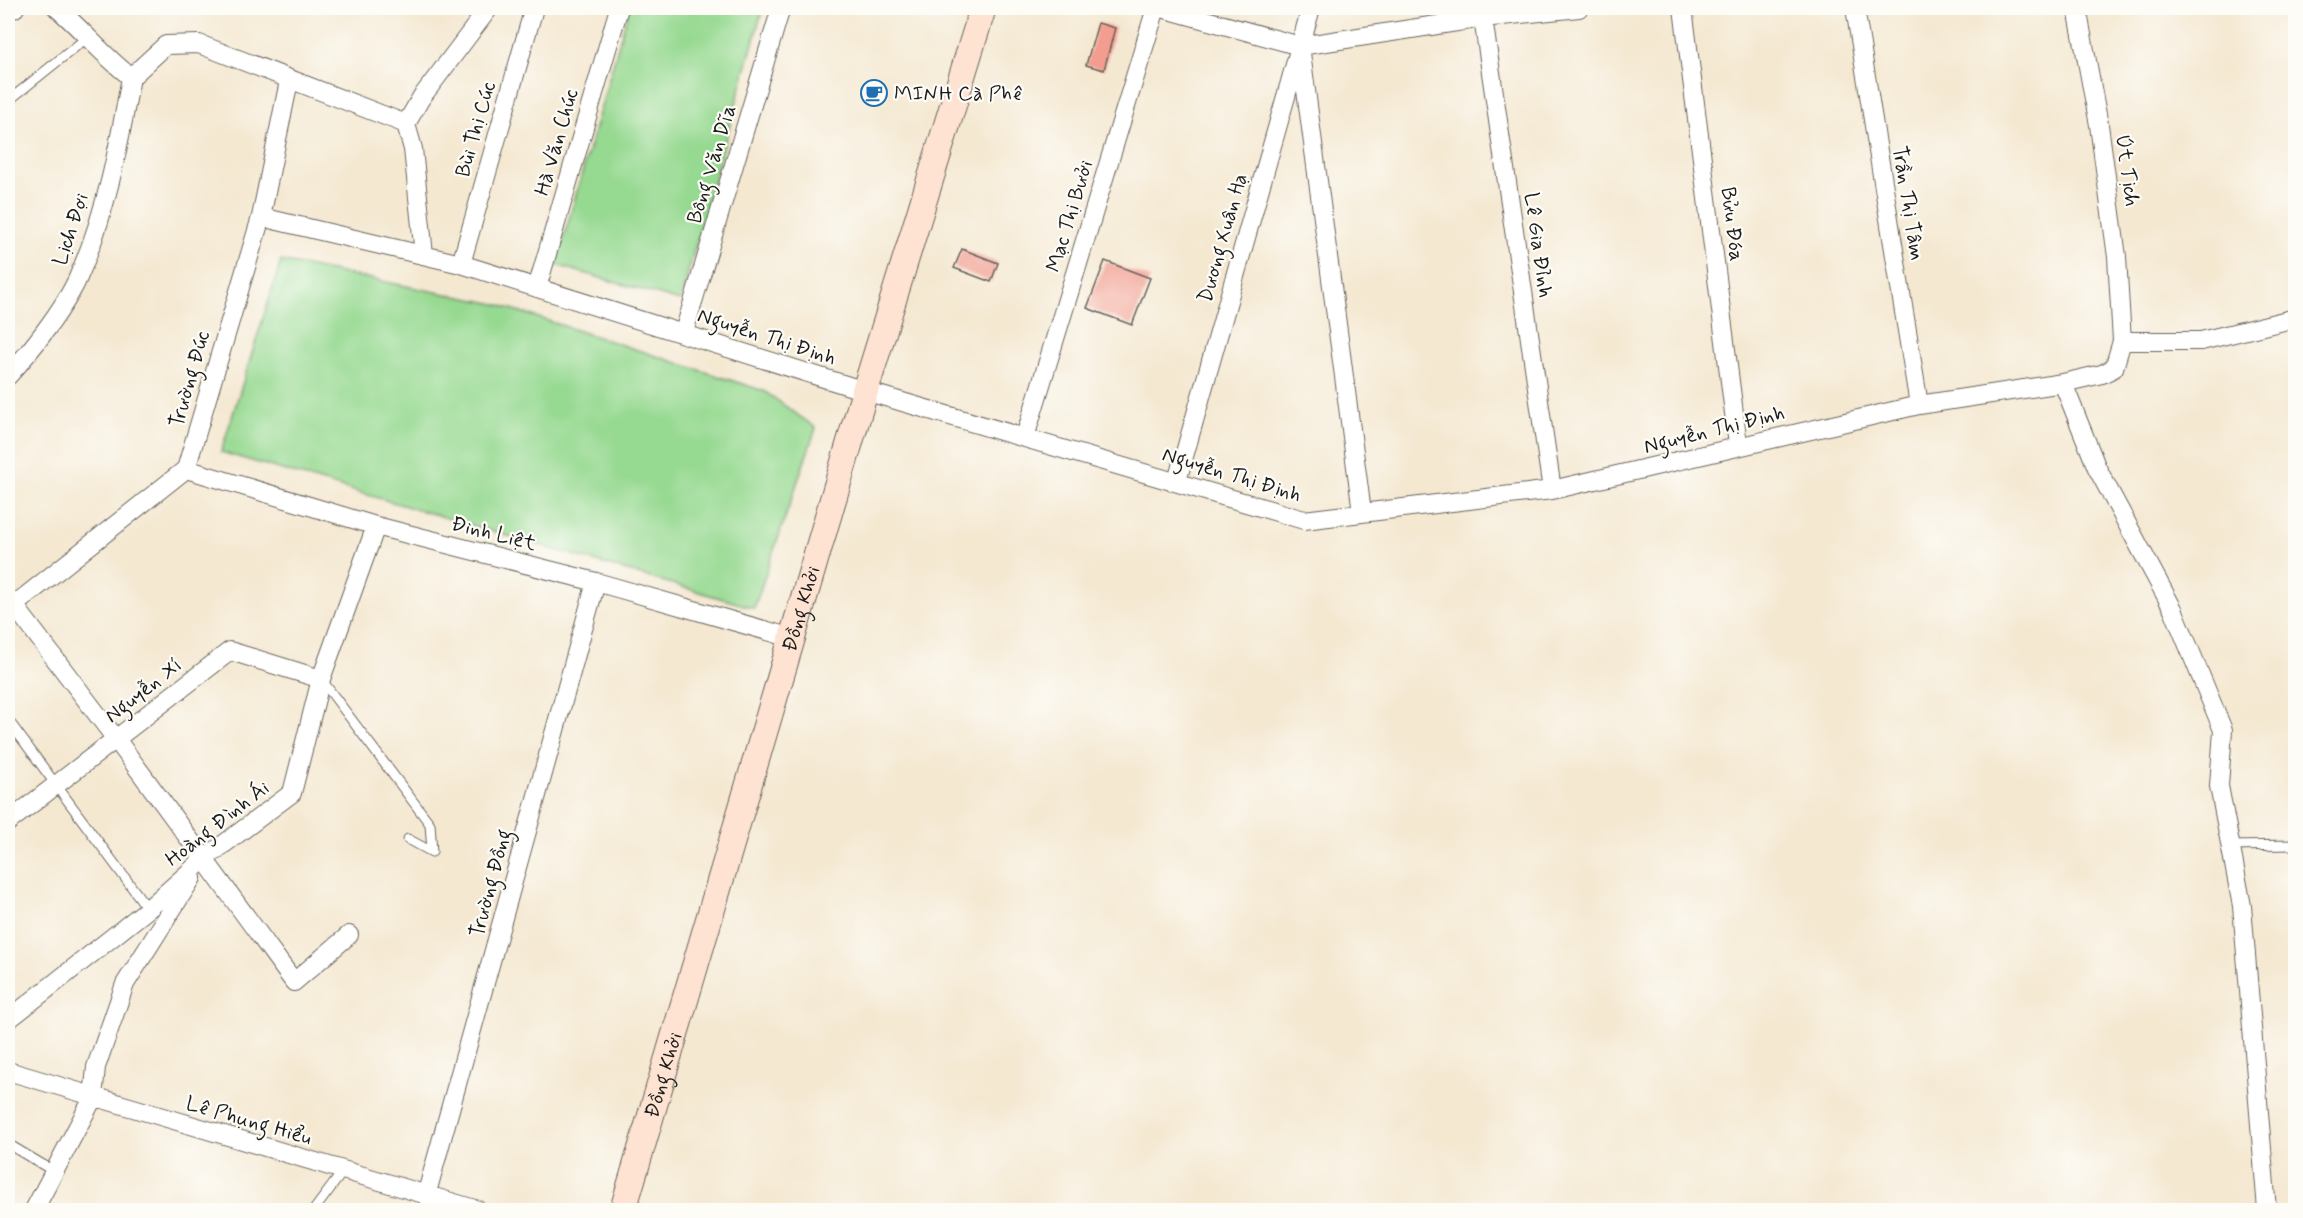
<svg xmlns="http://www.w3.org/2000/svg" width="2303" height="1218" font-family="Mynerve,sans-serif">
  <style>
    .green { fill: #96d991; stroke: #597a56; stroke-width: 1.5 }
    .building { fill: #f29d90 }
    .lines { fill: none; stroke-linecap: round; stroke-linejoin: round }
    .lane-casing { stroke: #68635b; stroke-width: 11 }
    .street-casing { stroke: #68635b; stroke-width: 20 }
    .secondary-casing { stroke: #68635b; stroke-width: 28 }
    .lane { stroke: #fff; stroke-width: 9 }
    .street { stroke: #fff; stroke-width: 18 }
    .secondary { stroke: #fee3d2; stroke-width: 26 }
    .labels { text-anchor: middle; stroke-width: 4.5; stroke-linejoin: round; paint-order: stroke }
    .poi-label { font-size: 21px; fill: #1c1c1c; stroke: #fdfcf7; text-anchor: start }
    .street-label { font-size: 21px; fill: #1c1c1c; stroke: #fdfcf7 }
  </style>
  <rect width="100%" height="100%" fill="#fdfcf7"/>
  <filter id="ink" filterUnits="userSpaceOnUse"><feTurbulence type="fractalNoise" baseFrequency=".0167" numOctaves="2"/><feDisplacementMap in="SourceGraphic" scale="12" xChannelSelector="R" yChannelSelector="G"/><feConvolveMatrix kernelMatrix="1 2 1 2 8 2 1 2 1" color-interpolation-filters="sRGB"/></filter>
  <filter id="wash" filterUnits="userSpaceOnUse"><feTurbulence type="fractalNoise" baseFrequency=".008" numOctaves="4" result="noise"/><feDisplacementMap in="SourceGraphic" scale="24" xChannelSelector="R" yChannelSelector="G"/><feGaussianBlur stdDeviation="1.35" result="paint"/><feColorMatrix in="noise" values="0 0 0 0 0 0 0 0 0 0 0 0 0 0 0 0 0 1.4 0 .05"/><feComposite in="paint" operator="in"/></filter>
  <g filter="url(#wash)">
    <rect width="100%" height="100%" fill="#f4e8d1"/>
    <path class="green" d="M629,8H763L680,301L556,265Z
      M281,261L496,304L764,391L816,428L754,608L221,452Z"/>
    <g id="blocks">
      <path class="building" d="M1098,23L1115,28L1104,70L1086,65Z
        M962,249L998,263L991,282L954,268Z
        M1105,261L1150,278L1132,325L1087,308Z"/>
    </g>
  </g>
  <g filter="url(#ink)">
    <use href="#blocks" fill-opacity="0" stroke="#68635b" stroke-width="1.5"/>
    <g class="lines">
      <defs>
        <path id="lane" d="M8,101L89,36
          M321,679L430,824L432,852L408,839
          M8,720L148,909
          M2230,846L2296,845
          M8,1144L55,1172
          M314,1210L344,1170"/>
        <path id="street" d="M57,8C83,30 104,57 131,77L166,45L199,44L406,124L413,149L424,255
          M1162,8L1300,46L1483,18L1579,8
          M1486,8L1483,18L1552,490
          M1683,8L1738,445
          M1855,8L1919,405
          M8,11L15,8
          M1301,53L1362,512
          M406,124L421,98L489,8
          M261,217L461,264L865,391L1304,520L1552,490L1919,405L2063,383L2102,374L2114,368L2122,341L2117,257L2099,125L2077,8
          M461,264L534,8
          M537,288L619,8
          M684,332L781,8
          M2122,341H2201L2296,318
          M8,376C30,352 63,310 77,280C106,216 119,145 131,77
          M2063,383L2097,468L2173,609L2223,730L2219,786L2242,906L2267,1210
          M1025,437L1156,8
          M186,469L376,526L596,582L792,638
          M1177,481L1311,8
          M14,605L116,739L294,982L349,935
          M8,610L186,469L261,217L289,81
          M8,822L230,651L321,679
          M8,1020L148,909L204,859L292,793L321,679L376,526
          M8,1071L478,1210
          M426,1196L596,582
          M34,1210L93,1098L96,1067L125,984L192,878"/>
        <g id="secondary">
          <path id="s1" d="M623,1210L865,391L983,8"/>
        </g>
      </defs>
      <use href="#lane" class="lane-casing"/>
      <use href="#street" class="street-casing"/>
      <use href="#secondary" class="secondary-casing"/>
      <use href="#lane" class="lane"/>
      <use href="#street" class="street"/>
      <use href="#secondary" class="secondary"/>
    </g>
  </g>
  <defs>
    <symbol id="cafe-ring" viewBox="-11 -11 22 22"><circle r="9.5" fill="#fdfcf7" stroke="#1f6fb2" stroke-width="1.5"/><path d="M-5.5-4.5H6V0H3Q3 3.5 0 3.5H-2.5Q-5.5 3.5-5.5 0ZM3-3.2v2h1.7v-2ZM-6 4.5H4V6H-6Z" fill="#1f6fb2"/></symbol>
  </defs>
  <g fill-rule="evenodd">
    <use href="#cafe-ring" x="859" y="78" width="30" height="30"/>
  </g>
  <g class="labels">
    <g class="poi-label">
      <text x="894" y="100">MINH Cà Phê</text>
    </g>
    <g class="street-label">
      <text transform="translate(475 129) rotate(-74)" y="7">Bùi Thị Cúc</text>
      <text transform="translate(556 142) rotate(-74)" y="7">Hà Văn Chúc</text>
      <text transform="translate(711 164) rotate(-73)" y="7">Bông Văn Dĩa</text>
      <text transform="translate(2128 170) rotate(82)" y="7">Út Tịch</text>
      <text transform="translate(1909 203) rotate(81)" y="7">Trần Thị Tâm</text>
      <text transform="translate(1069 216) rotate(-73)" y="7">Mạc Thị Bưởi</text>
      <text transform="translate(1733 224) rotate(83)" y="7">Bửu Đóa</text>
      <text transform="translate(70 229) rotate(-72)" y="7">Lịch Đợi</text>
      <text transform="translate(1222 238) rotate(-74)" y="7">Dương Xuân Hạ</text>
      <text transform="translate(1539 245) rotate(82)" y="7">Lê Gia Đỉnh</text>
      <text transform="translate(767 336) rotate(18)" y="7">Nguyễn Thị Định</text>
      <text transform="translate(189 379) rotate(-74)" y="7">Trường Đúc</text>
      <text transform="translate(1714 429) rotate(-14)" y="7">Nguyễn Thị Định</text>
      <text transform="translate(1232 474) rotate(17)" y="7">Nguyễn Thị Định</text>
      <text transform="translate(494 533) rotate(14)" y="7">Đinh Liệt</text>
      <text dy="7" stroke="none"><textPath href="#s1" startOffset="627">Đồng Khởi</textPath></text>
      <text transform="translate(143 690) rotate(-38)" y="7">Nguyễn Xí</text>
      <text transform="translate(217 823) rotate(-38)" y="7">Hoàng Đình Ái</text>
      <text transform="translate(490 883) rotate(-75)" y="7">Trường Đồng</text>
      <text dy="7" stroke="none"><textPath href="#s1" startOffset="141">Đồng Khởi</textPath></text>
      <text transform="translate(249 1120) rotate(16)" y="7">Lê Phụng Hiểu</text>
    </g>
  </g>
  <rect width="2303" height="1218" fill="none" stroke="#fdfcf7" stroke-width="30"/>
</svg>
